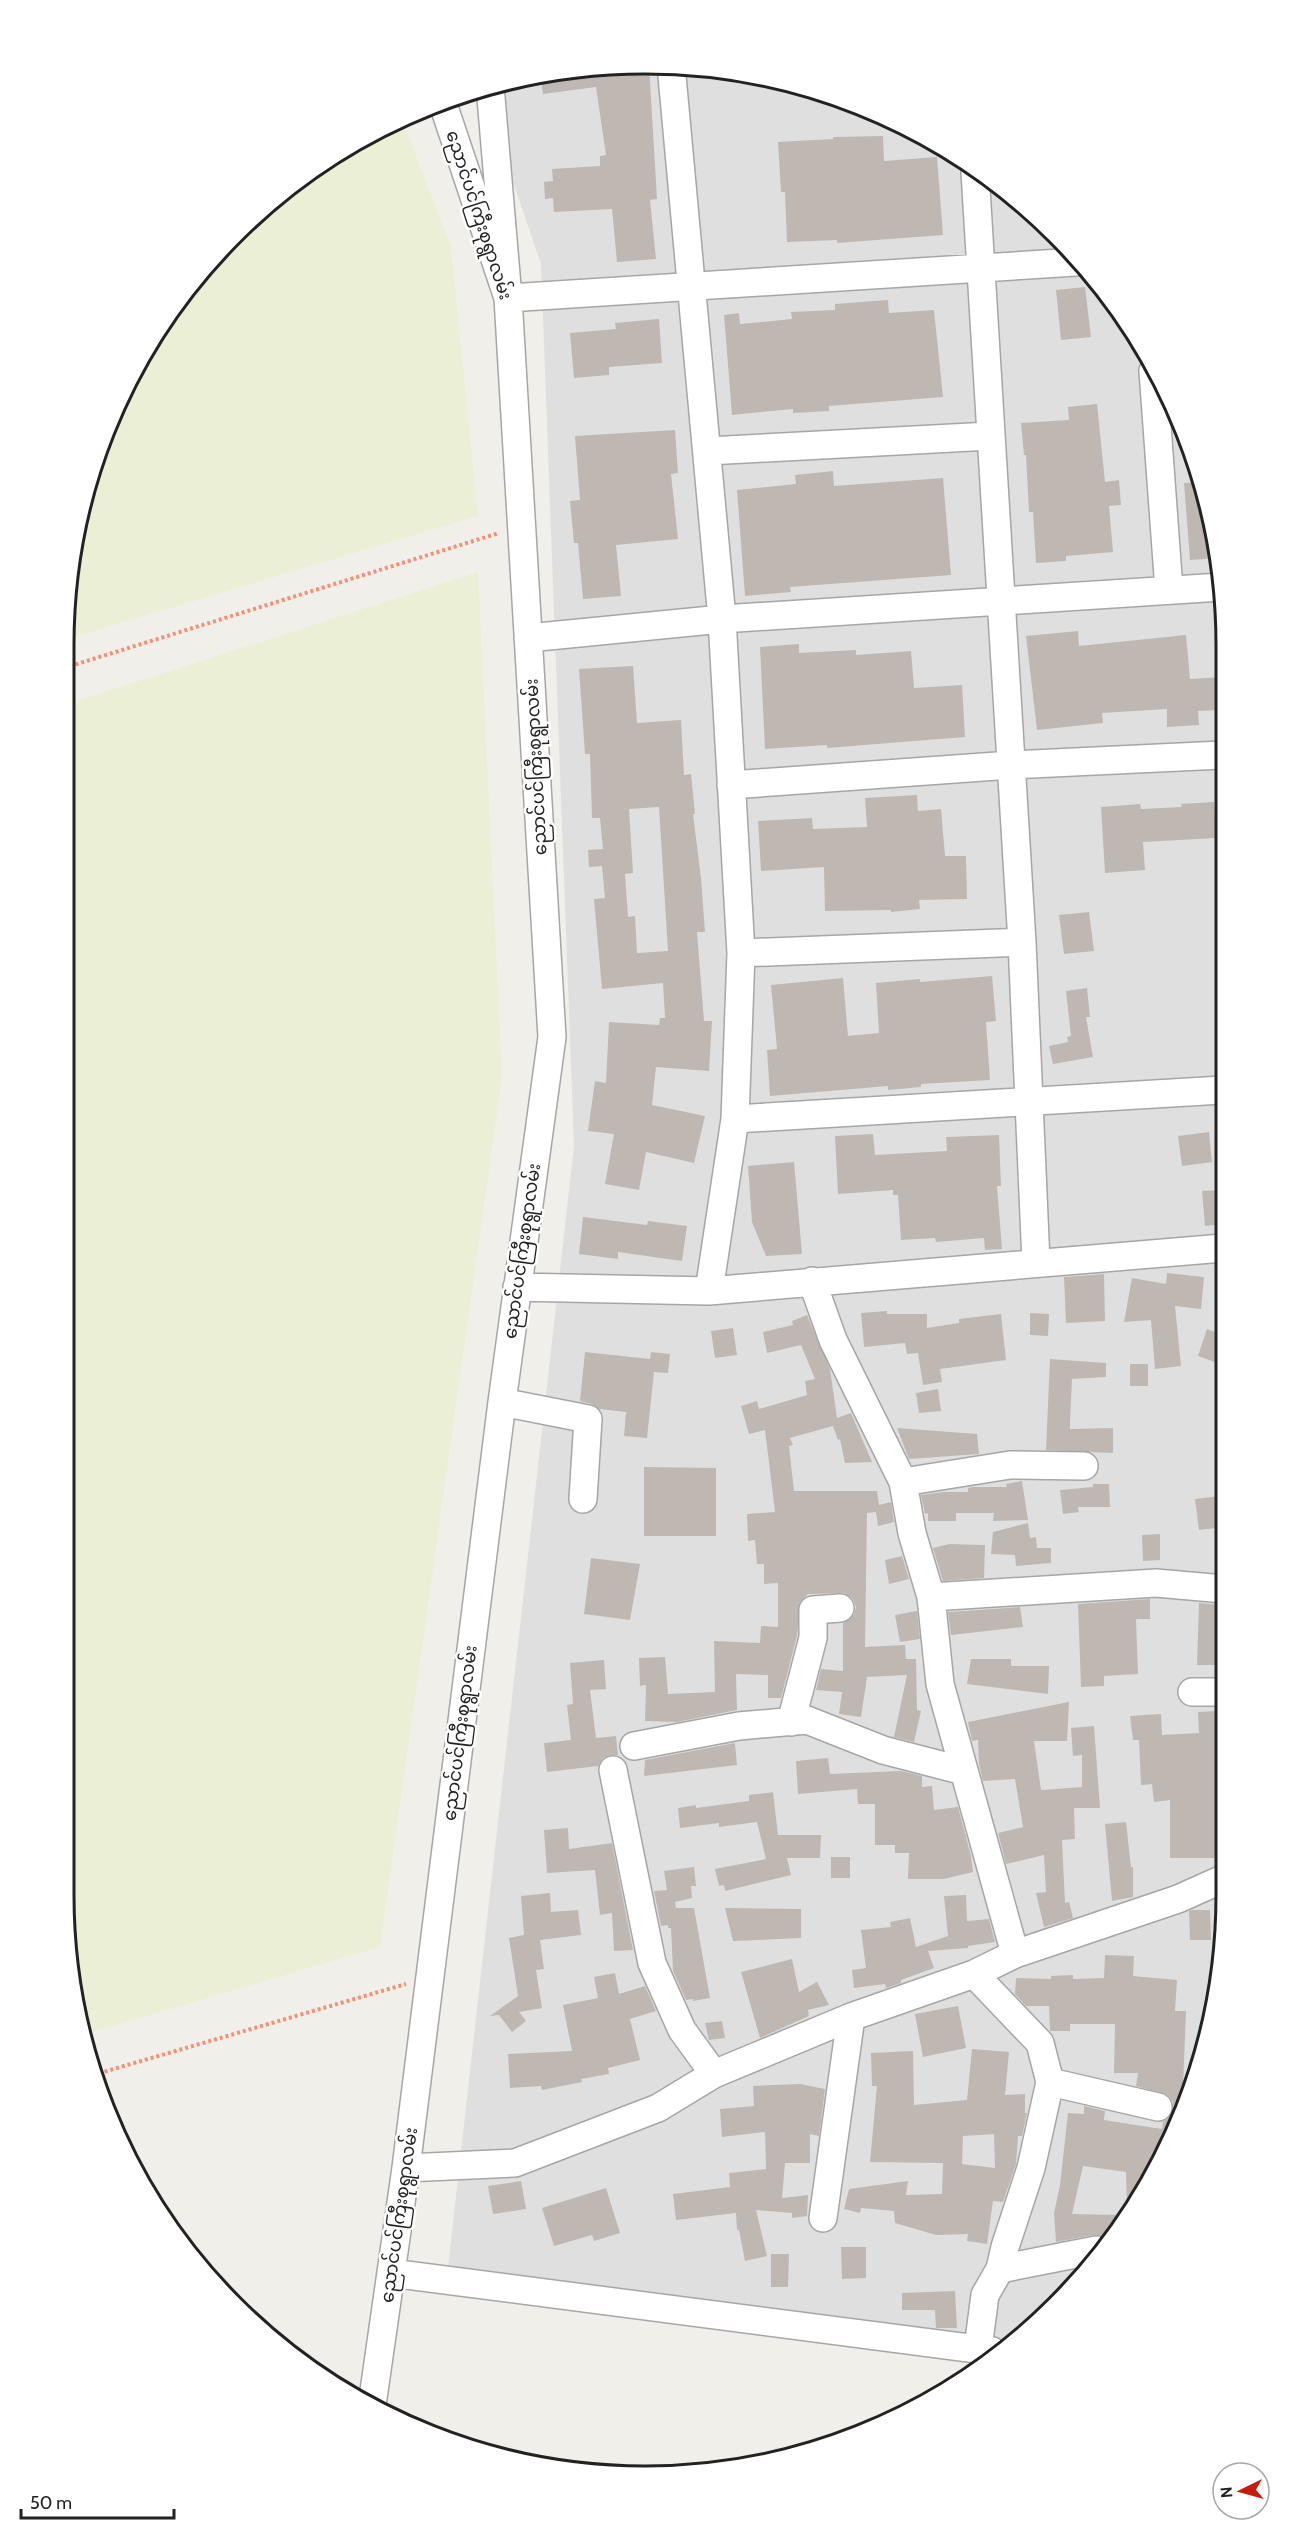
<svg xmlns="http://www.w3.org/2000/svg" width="1289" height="2539" font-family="Cabin,'Noto Sans Myanmar',sans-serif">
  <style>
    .residential { fill: #e0dfdf }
    .farmland { fill: #ebefd6 }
    .building { fill: #bfb8b2; fill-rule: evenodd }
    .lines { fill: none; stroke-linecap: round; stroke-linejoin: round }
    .minor-casing { stroke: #a6a6a6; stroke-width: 30 }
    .path { stroke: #f48f78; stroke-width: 4; stroke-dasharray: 3 3; stroke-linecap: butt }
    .minor { stroke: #fff; stroke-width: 27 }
    .labels { text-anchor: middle; stroke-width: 5; stroke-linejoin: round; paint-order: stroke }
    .street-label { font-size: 18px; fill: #222; stroke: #fff }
    .rim { fill: none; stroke: #222; stroke-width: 3 }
  </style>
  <rect width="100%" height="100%" fill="#f1efe9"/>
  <path class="residential" d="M682,64L795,83L901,123L1028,207L1128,321L1195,457L1221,569L1225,1932L1206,2045L1166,2151L1056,2305L988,2354L448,2267L574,1146L541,264L481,88L568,68Z"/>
  <path class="farmland" d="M402,119L451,247L478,516L64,640V607L83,494L123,388L183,291L261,208L353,141Z
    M478,572L502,1077L380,1947L86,2034L63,1894L64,705Z"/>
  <path class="building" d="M649,65L657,199L650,200L656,259L617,262L612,209L554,212L553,198L545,199L544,182L553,181L552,169L600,166V156L606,155L596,87L543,94L540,75L568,68Z
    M883,136L884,161L937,157L943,235L837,243V240L787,242L785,192H781L778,142L833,139V137Z
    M1085,287L1091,337L1061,340L1056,290Z
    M888,300L889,313L934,310L943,397L829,406V411L793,413V409L732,415L724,315L739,313L740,324L792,319L791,312L835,310V304Z
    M659,319L662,363L609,367V375L574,378L570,333L616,329L615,323Z
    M1097,404L1105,482L1119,480L1121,505L1109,506L1113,552L1066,556V561L1036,563L1033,512H1029L1026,455H1024L1021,423L1069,420L1068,407Z
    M675,430L678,473L671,474L678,539L616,545L621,596L583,599L578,543H574L570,501L580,500L575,436Z
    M833,471L834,486L943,478L951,575L790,587L791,592L745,596L737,490L796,484L795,475Z
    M1201,482L1218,558L1190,560L1184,483Z
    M1078,631L1079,646L1186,635L1190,679L1221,677V710L1198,711L1199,725L1167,727V709L1102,713L1103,723L1037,730L1026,636Z
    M799,644V653L856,650V655L911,651L914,688L962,685L965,737L827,748V745L765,749L760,647Z
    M633,666L637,723L681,720L684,775L691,774L695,814H693L701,878L705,932H697L704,1021H712L709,1071L656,1067L652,1105L705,1116L694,1163L646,1152L639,1190L605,1184L614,1134L588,1131L595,1081L606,1083L609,1022L659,1025L660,1018H665L663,983L602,989L594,899L605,898L602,866L589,867L588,850L603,849L600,818H592L590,754H585L579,669ZM659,807L668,951L637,953L635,916L628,917L625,874L633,873L629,809Z
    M917,795L918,811L941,809L945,856H966L967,899L919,900L920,909L891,912V910L825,911L824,867L761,871L758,821L812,818L813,829L867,827L865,798Z
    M1214,802L1216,838L1143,842L1145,870L1105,873L1101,807L1140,804L1141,809L1182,807L1181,804Z
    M1089,912L1094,951L1064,954L1059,915Z
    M992,976L996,1021L986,1022L990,1080L921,1084V1087L888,1090V1086L770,1096L767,1050L777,1049L771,985L843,978L848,1036L879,1033L876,983L920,979V982Z
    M1087,988L1090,1017H1086L1093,1057L1053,1064L1049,1046L1068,1042L1067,1037L1071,1036L1066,991Z
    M1209,1132L1212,1162L1182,1166L1178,1136Z
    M873,1134L875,1155L947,1151L946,1137L999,1135L1001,1186H997L1002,1249L985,1250L984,1238L936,1242L935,1238L901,1240L898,1195H893V1190L838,1194L835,1136Z
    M794,1162L802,1254L766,1256L752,1222L748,1166Z
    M1221,1190L1223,1224L1205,1226L1202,1191Z
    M583,1217L647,1225L648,1221L687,1226L682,1261L618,1252V1259L579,1254Z
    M1167,1273L1204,1277L1201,1309L1175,1306L1181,1366L1155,1369L1151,1320L1124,1322L1132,1278L1166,1284Z
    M1104,1274L1105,1321L1066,1323L1064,1277Z
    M887,1311V1314H927V1328L959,1323V1319L1001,1314L1006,1360L940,1369L942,1382L923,1385L918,1353L907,1354L905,1343L864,1347L861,1313Z
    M1030,1313L1049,1314L1048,1336L1030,1335Z
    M807,1315L830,1369L837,1418L851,1413L872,1462L845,1463L840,1439L838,1440L833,1426L790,1438L793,1445L789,1446L794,1491H877L879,1505L891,1502L894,1522L878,1526L876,1512L867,1513L865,1647L905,1645L906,1659H916L917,1710L921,1711L914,1742L894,1737L907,1675L867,1677L861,1717L839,1714L842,1692L816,1690L821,1669L843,1671V1623L854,1615L856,1607L853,1599L844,1593L808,1594L800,1602L797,1636L781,1698H768V1675L736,1674L737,1710L677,1722L645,1721L646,1685L640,1686L639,1658L665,1657L668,1694L715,1692L714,1641L760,1643L761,1626L778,1627V1583L764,1584V1564H757L755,1540L748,1541L747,1514L775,1512L765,1430L749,1434L741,1406L757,1401L759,1409L807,1395L805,1381L815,1379L801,1345L767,1353L763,1332L793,1325L792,1321Z
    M733,1328L737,1355L715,1358L711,1331Z
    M1207,1329L1223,1335V1365L1198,1356Z
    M585,1352L650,1359L651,1352L670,1354L668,1373L654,1372L647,1438L624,1436L626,1412L600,1409L592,1404L580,1401Z
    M1050,1359L1106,1363V1377L1072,1379L1070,1422V1429L1113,1428V1453L1046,1450Z
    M1130,1364H1148V1386H1130Z
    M938,1389L941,1411L919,1413L916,1393Z
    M897,1428L977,1434L979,1454L909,1459Z
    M644,1467L716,1468V1536H644Z
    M1022,1481L1028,1520L993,1521L994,1513H956V1521H928V1513L925,1514L921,1495L943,1492H968V1488L973,1487H1007L1006,1484Z
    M1093,1484H1109L1110,1507H1078L1079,1512L1063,1514L1060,1490L1093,1487Z
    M1220,1496L1224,1527L1199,1530L1195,1499Z
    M1028,1523L1030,1538L1036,1537L1037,1548H1051V1563L1016,1566L1015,1555L991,1554L993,1532Z
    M1160,1534V1560L1143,1561L1142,1535Z
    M949,1544L985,1545L984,1578L943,1581L933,1548Z
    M902,1556L909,1579L889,1584L885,1560Z
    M591,1558L640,1564L630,1620L584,1614Z
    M1150,1599V1619H1136L1138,1674L1104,1676V1686L1081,1687L1078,1604Z
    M1199,1603L1222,1605L1220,1627H1216V1665H1197Z
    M1020,1607L1023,1627L951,1635L948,1612Z
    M917,1611L920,1639L900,1642L895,1615Z
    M971,1659H1011V1666H1049L1048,1694L967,1684Z
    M604,1660L606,1689L590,1690L596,1738L616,1736L618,1755H610L603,1758L598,1766L547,1772L544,1743L571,1740L567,1705L573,1704L570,1663Z
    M1069,1702L1067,1741H1034L1041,1790L1082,1787V1755L1073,1756L1071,1728L1094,1726L1100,1808H1074L1075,1839L1062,1840L1065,1903L1069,1902L1073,1918L1044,1927L1036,1893L1046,1892L1044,1855L1006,1864L998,1833L1023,1827L1015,1779L983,1781L979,1764L978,1740L972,1741L968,1722Z
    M1216,1711L1221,1771L1224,1770L1225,1858H1170V1800L1154,1802L1152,1784L1141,1785L1139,1740H1133L1130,1716L1161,1714L1162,1735L1199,1733L1198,1712Z
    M735,1743L737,1765L644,1776L645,1760Z
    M828,1758L830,1774L901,1771L922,1776V1787L932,1786L934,1810L958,1807L971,1856L973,1872L944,1879H908L909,1853H895V1845H875V1804H858L857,1789L798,1794L796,1761Z
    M773,1792L778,1835H821L820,1858H787L791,1875L725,1891L724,1885L719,1886L715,1869L766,1859L757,1822L719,1827V1823L680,1828L678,1808L696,1805V1808L749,1801V1795Z
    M1126,1822L1131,1867H1133V1897L1112,1901L1105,1824Z
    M568,1828L569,1849L612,1843L633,1950L614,1951L612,1913L600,1915L595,1870L547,1873L544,1830Z
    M831,1857H850V1878H831Z
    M694,1867L696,1886H691L692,1898L675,1902L676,1908H694L710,1998L693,2001V1999L686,2000L673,1971L671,1928H668V1925L661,1926L654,1891L667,1890L664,1871Z
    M550,1893L551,1912L578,1910L581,1935L540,1940L544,1969L536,1970L542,2008L519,2012L526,2021L512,2032L499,2015L490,2016L518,1996L509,1938L524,1935L521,1896Z
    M966,1895L967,1921L989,1919L995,1942L968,1946V1948L928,1951L934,1968L901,1980V1983L886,1988L885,1984L854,1988L852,1970L866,1968L861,1930L891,1927L890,1922L910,1918L916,1947L948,1936L944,1896Z
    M725,1908L801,1909V1938L733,1941Z
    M1192,1910H1210L1211,1940H1190L1189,1911Z
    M1105,1955L1134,1956L1133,1976L1177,1980L1175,2011H1186L1183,2086L1188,2087L1186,2100L1166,2151L1127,2206L1126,2172L1083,2166L1072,2214L1120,2215L1105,2237L1093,2235L1056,2242L1054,2213L1060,2185L1068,2113L1084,2114V2106L1105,2111L1104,2120L1162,2129L1163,2122L1170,2117L1173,2110V2102L1168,2095L1136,2086L1138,2073H1114L1115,2024H1070V2031H1050L1049,2006H1026L1015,1994L1016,1978L1051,1979V1976L1073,1975V1979L1104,1978Z
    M792,1959L799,1992L817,1982L829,2005L808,2010L809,2016L760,2038L741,1972Z
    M615,1973L619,1994L645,1986L656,2011L630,2019L640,2060L608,2068L609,2074L581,2079L582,2082L542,2090L541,2086L510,2088L508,2054L572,2051L563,2005L598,1998L594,1977Z
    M958,2006L966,2048L923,2057L915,2014Z
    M722,2021L725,2038L709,2040L705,2023Z
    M972,2049L1009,2052L1005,2095L1025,2094V2113H1027L1022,2136H1018L1016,2164L1003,2202L993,2201L987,2244L967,2241L968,2234L936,2235L895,2223L894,2211L861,2208L860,2213L844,2209L849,2189L908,2181L906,2195L942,2194L943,2163L870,2162L877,2086H872L871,2053L913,2051L914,2105L967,2100ZM994,2134L995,2168L962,2164L963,2136Z
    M800,2084L825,2089L819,2136L810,2134V2163H785L782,2198L808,2195L807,2216L792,2218V2213L756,2210L767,2256L745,2261L739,2230H737L736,2213L676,2220L673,2194L730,2187L729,2173L766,2169L765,2132L722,2137L720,2109L754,2106L753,2086Z
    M521,2181L526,2209L493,2214L488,2186Z
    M606,2188L620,2233L594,2241L592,2235L554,2246L542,2208Z
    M841,2247H866V2278L842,2279Z
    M771,2254H789L788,2287H771Z
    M955,2291L957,2328H936L935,2310H902V2293Z"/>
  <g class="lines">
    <defs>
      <path id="minor" d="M671,65L722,619L741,953L735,1119L709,1291
        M490,86L508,298L1076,262
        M975,172L1022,942L1036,1262
        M1153,371L1169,590
        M708,451L990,436
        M528,638L722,619L1221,587
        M731,785L1011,765L1222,755
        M741,953L1022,942
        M735,1119L1222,1090
        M812,1281L833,1340L903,1482L912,1533L931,1597L940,1684L1015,1954
        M517,1287L709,1291L1223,1248
        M502,1402L588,1419L583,1499
        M903,1482L1010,1465L1084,1466
        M931,1597L1156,1583L1224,1589
        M1192,1692H1224
        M791,1722L813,1638V1610L840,1608
        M634,1746L739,1726L807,1720L883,1750L964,1771
        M613,1770L652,1963L682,2030L714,2074
        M974,1974L1040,2043L1050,2082L1031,2168L1005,2247L1000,2269L985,2295L978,2348
        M1050,2082L1158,2107
        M406,2168L515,2163L658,2108L714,2074L851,2017L974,1974L1015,1954L1178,1899L1225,1878
        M823,2218L851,2017
        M1000,2269L1096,2250
        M391,2273L992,2351
        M372,2405L406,2168L502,1402L552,1037L508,298L442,101"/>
    </defs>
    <use href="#minor" class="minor-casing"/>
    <path class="path" d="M64,668L499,533
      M93,2075L406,1984"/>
    <use href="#minor" class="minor"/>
  </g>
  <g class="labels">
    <g class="street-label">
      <text transform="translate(479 215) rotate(72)" y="6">ညောင်ပင်ကြီးစုရွာလမ်း</text>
      <text transform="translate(536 767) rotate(-93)" y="6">ညောင်ပင်ကြီးစုရွာလမ်း</text>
      <text transform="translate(522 1251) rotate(-82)" y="6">ညောင်ပင်ကြီးစုရွာလမ်း</text>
      <text transform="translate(460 1733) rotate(-83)" y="6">ညောင်ပင်ကြီးစုရွာလမ်း</text>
      <text transform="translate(399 2215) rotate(-82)" y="6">ညောင်ပင်ကြီးစုရွာလမ်း</text>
    </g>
  </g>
  <path d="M0 0H1289V2539H0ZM645 74H645A571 571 0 0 1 1216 645V1895A571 571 0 0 1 645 2466H645A571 571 0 0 1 74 1895V645A571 571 0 0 1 645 74Z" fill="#fff" fill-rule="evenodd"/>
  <path class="rim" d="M645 74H645A571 571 0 0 1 1216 645V1895A571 571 0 0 1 645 2466H645A571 571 0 0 1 74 1895V645A571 571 0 0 1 645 74Z"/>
  <g transform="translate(1241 2491) rotate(265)"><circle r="28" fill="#ffffff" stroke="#a7a7a7" stroke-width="1.5"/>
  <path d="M0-4.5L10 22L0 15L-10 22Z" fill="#ca1b0a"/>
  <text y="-9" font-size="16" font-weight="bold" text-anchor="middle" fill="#222222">N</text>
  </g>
  <path d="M21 2509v9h153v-9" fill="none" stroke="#222222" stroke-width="3"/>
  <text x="30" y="2509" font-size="18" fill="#222222" stroke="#ffffff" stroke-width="4.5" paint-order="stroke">50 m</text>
</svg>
